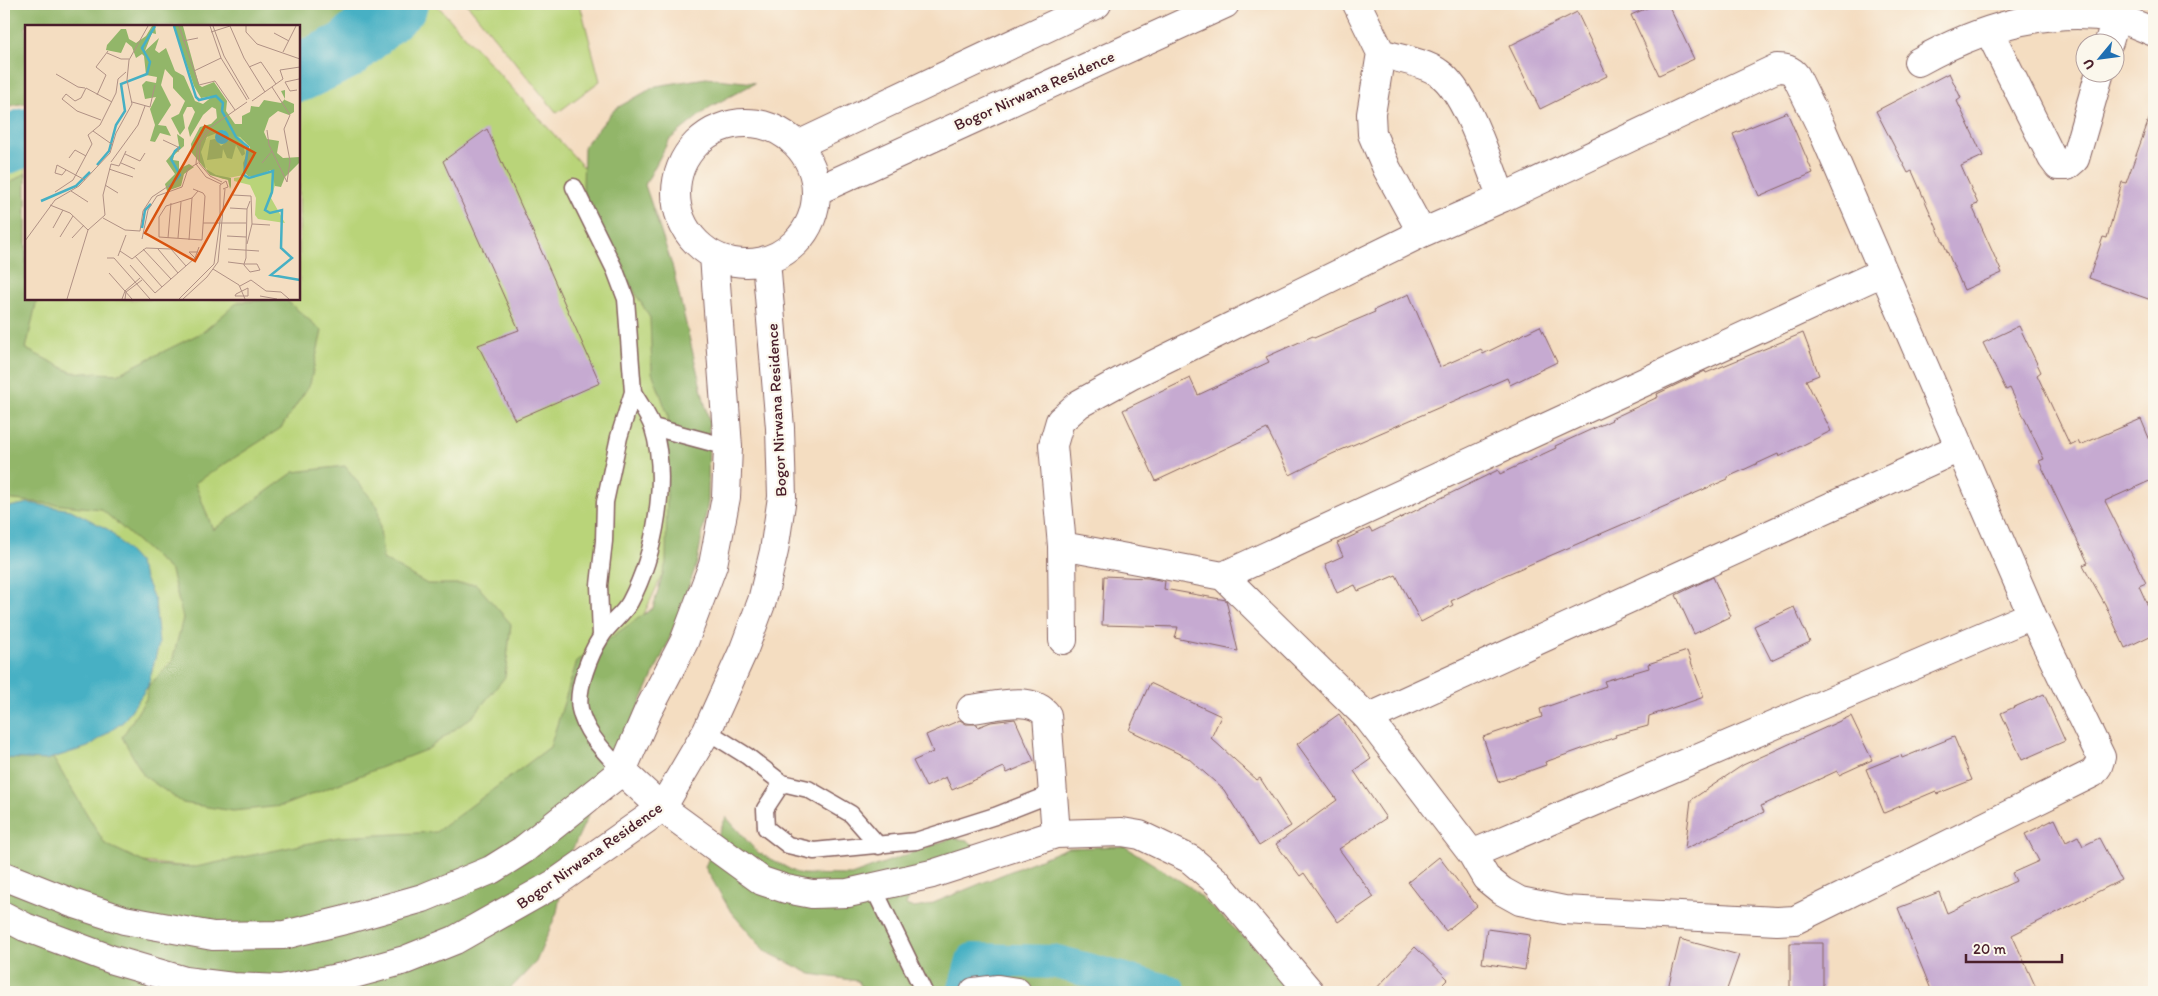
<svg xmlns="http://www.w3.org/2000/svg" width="2158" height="996" font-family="Itim,sans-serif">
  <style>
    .green { fill: #b9d479; stroke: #827a52 }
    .forest { fill: #92b669; stroke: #6e6a4a }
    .water { fill: #46b0c4; stroke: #486878 }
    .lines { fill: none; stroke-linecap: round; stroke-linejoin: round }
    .canal { stroke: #46b0c4; stroke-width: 34 }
    .river { stroke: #46b0c4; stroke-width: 58 }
    .building { fill: #c6aad1 }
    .lane-casing { stroke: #866260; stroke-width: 19 }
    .street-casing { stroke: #866260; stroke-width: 30 }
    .secondary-casing { stroke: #866260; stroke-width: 30 }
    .lane { stroke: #fff; stroke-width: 16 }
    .street { stroke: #fff; stroke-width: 28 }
    .secondary { stroke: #fff; stroke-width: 28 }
    .labels { text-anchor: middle; stroke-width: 4.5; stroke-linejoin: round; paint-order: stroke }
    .street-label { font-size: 16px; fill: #4a1f2b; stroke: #fbf7ec }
    .inset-river { fill: none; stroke: #46b0c4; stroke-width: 2.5 }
    .inset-road { fill: none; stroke: #b09185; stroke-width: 1 }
    .view { fill: #d8530f; fill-opacity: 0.15; stroke: #d8530f; stroke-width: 2.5 }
    .inset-edge { fill: none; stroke: #4a1f2b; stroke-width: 2.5 }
  </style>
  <rect width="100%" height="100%" fill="#fbf7ec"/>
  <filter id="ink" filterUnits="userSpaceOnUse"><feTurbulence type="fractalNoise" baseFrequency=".02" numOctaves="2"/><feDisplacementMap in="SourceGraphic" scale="10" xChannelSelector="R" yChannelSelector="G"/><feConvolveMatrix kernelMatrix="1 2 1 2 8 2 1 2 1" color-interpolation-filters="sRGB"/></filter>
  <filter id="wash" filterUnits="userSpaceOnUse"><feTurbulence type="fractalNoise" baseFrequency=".0096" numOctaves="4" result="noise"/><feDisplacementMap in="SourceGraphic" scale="20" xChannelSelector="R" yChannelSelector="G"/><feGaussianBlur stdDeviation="1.12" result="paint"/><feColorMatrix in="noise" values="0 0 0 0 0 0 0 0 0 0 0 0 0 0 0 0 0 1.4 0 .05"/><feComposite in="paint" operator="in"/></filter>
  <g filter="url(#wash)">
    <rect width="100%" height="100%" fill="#f4ddc1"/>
    <path class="green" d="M391,4H436L672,265L679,539L579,753L357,886L45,851L4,826V149L8,144L26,140V299H299V63Z
      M467,4H580L600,81L557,113Z"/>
    <path class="forest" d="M4,4H383L347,50L299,79V26H26V103L4,107Z
      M706,78L755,83L710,107L669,140L645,185L672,265L709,421L708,502L697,563L668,643L567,861L557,912L536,962L507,992H4V758H53L105,844L150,865L196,867L339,837L436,832L550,747L577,661L653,608L666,563L668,415L652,372L650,318L602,236L583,192L584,146L615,109L656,86Z
      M26,173V299H37L26,349L71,372L118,374L203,332L238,302L285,299L322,331L310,384L281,428L195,483L213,530L294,472L345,466L378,507L383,559L427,584H476L511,624L505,677L473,716L428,749L282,806L233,811L183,803L144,776L122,737L146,699L148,686L172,662L183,618L171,571L101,509L4,499V186Z
      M726,817L757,852L799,874L851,875L952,838L967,840L975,846L922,889L910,896L906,905L914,908L926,906L1067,848L1124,846L1190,887L1264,956L1292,992H865L858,981L811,974L765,951L731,912L705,867Z"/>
    <path class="water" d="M29,503L71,510L109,530L138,562L155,601L159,644L148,686L123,722L88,747L46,760L4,758V508Z"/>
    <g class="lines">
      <path class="canal" d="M964,992L973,960L1057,962L1170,992"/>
      <path class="river" d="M299,73L347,50L399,4
        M4,146L26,137"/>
    </g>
    <g id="blocks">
      <path class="building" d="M1656,4H1668L1694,59L1659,75L1631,15Z
        M1577,12L1607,76L1540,109L1509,46Z
        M1949,73L1961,98L1957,101L1983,156L1961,166L1978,204L1972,206L2002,273L1964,290L1912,171L1908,173L1876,111Z
        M1787,112L1813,173L1759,196L1733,134Z
        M2151,114L2154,115V301L2089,278L2103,237L2107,238L2122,182L2126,183Z
        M487,129L600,383L515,420L478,345L519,330L443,161Z
        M1409,294L1440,367L1481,349L1483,354L1540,326L1557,362L1510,385L1507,378L1332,454L1290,475L1267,429L1156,481L1123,410L1190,378L1198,395L1269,362L1266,357L1313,336L1314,338L1375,312L1374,310Z
        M2019,326L2041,372L2037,375L2070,445L2078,441L2080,445L2141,419L2154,450V479L2105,501L2146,583L2139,586L2154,619V634L2125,648L2105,604L2083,565L2088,563L2039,461L2044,459L2010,388L2006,390L1983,343Z
        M1803,333L1819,375L1806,380L1831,431L1779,457L1778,454L1728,477V479L1503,576L1451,601L1453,605L1421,622L1396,575L1358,591L1355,585L1337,593L1325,564L1343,556L1337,543L1370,528L1372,532L1498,470L1500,474L1556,448L1555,446L1612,420L1611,419L1658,397L1657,394L1705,371L1706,373Z
        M1104,576L1148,578L1165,581L1164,589L1226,600L1238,651L1175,638L1178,627L1102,625Z
        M1713,577L1731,616L1694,634L1676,595Z
        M1794,607L1810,642L1771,660L1754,626Z
        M1687,651L1704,697L1649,716L1648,726L1615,735L1616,737L1545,762L1546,765L1498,782L1483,737L1542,717L1540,709L1606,686L1604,681L1649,668L1648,664Z
        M1150,683L1221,716L1211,738L1257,780L1260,778L1291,826L1259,846L1224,790L1188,758L1129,730Z
        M2044,694L2065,741L2022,760L2001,713Z
        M1339,714L1371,759L1354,771L1386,818L1339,849L1374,897L1338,922L1304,873L1300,876L1276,844L1337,800L1297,744Z
        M1851,716L1872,760L1839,775L1837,771L1761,806L1764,812L1685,849L1691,800L1743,765Z
        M1015,719L1034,761L1007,773L1004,767L952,790L946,777L926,787L913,761L933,752L926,735L960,720L966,724H977L978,727L991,722Z
        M1954,737L1972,780L1937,794L1936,791L1884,813L1866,769L1901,755L1902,758Z
        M2055,819L2066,842L2078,836L2083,846L2099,838L2121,880L2012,935L2038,992H1932L1898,908L1939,892L1947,913L2016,881L2012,873L2039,861L2025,834Z
        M1439,857L1477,906L1446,931L1408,882Z
        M1487,929L1530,935L1525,970L1482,963Z
        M1680,939L1739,955L1726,992H1667Z
        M1790,943H1823V992H1790Z
        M1415,947L1448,979L1435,992H1373Z"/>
    </g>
  </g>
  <g filter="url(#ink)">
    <use href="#blocks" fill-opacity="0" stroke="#866260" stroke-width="1"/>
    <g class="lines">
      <defs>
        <path id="lane" d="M574,187L615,270L626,299L633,392L619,437L605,502L604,541L599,585L601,636
          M653,427L728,447
          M707,731L747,756L782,783
          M622,771C606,753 585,734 580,709C576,689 590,654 601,637C608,624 623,615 630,602C655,555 669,479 653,428C649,416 639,403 633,392
          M879,846L851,814L808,789L782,783L765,809L766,828L788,845L814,851L916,841L995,816L1051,794
          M874,889L924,992"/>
        <path id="street" d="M1357,4L1381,53L1371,114L1372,134L1387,169L1422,233
          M1989,31L2052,158L2058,166H2067L2075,159L2100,72
          M2109,42L2116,18
          M1381,53C1399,59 1424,62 1439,73C1467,92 1489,166 1502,198
          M1918,62C1977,29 2046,7 2114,18C2128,20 2141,27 2154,32
          M1062,546L1223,576L1368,718L1472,854L1486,878L1502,891L1520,901L1564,910L1777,921L1795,920L2093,773L2098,766L2101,757L2032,615L1820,125L1796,76C1791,69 1785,68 1777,68L1502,198L1422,233L1130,376L1079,404L1060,421L1053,445L1062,546L1063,640
          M1223,576L1883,272
          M971,709C993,707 1031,694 1047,715L1056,834
          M1368,718L1959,448
          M622,771L662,808L762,881L786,889L812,894L848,893L932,874L1056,834L1122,832L1140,835L1190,859L1217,882L1310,992
          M1472,854L2032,615
          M974,992L998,989L1017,992"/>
        <path id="secondary" d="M676 193a70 70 0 1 1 140 0a70 70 0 1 1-140 0Z
          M798,145L1097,4
          M816,191L1225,4
          M4,876L72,903L124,920L213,936L284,935L345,920L423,898L491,870L523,850L622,771L648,711L684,642L713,565L726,497L728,447L714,256
          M4,916L25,927L113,960L185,981L233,987L281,989L343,977L405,960L455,940L554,884L662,808L707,731L744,649L762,601L774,551L782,497L780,428L766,260"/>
      </defs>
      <use href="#lane" class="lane-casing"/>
      <use href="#street" class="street-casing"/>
      <use href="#secondary" class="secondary-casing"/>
      <use href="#lane" class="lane"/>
      <use href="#street" class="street"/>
      <use href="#secondary" class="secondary"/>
    </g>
  </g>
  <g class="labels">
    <g class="street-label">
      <text transform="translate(1034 90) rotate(-24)" y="6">Bogor Nirwana Residence</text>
      <text transform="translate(776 410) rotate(-93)" y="6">Bogor Nirwana Residence</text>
      <text transform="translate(589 855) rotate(-35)" y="6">Bogor Nirwana Residence</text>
    </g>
  </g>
  <g transform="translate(25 25)">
    <rect width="275" height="275" fill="#f4ddc1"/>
    <path d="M200,99L218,115L222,125L219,150L198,154L184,147L176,136V122L186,107ZM249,147L252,154L246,173L260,198L233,194L230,190L231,173L225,160L209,156V153Z" fill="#b9d479"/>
    <path d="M127,1H130L131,9L127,8L120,26L134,13L130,25L134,28L141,23L150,46L159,51L170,76L178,79L188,71L176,73L169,61L149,1H158L174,60L177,62L189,57L202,76L201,86L210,99H217V91L225,87L226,81L234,82L239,75L256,78L260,74L256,66L260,65V75L269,79V87L264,90L253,86L244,93L239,107L242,114L254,116L252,128L258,133L275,132V137L260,152L256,162L250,161L246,145L232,151H223L219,147L218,138L225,122L215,112L210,111L218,117L220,129L217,131L211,120L207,134L202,133L198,124L197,133L182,135L185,115L190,114L196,121L205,114L199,105L182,112L176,127L181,144L191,150L206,153V161L205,164L203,155L185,150L167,128L166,119L175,102L186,99L192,93L191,84L187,82L178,90L165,112L163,103L170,87L167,82H162L158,90L160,103L155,110L146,93L154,89L160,76L148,63V53L140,44L136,60L146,80L133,100L141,101L146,111L135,108L130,117L125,116L130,100L125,84L131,72L120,74L117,60L121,56L131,58L132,52L121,50L119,31L117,29L111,33L107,22L101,17L96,28L81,25L82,20L96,4H101L104,14L111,18L121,11ZM152,109L159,114V121L149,130L148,135L154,136V144L164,139L169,142L159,149L156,161L142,166L140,159L150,149L141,136L154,121Z" fill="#92b669"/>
    <path d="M190 112a7 7 0 1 1 14 0a7 7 0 1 1-14 0Z" fill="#46b0c4"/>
    <path class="inset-river" d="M149,1L171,72L174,75L191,71L198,78L197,86L211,112L223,122L219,150L224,153L248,146L247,167L240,185L245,188L257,185L256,223L267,233L246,250L275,255M72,140L84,126L91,100L100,86L96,59L122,49L125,37L117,23L130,1M144,162L155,150L146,134L150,126L155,122M16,176L51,161L65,147M117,203L120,185L126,179"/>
    <path class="inset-road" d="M154,1L174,60L190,56L210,85M185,1L196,33L222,75M188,1L199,31L224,74M221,1V7L232,19L275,34M186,7L205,1L219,33L240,67M249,8L264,16M158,16L173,13M258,27L271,1M82,28L96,34H104M224,42L236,37L251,59M169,46L196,33M31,49L53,62L60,63M247,62L265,90M272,65L265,66L260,57L274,54M72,70L81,50L71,42L83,26M227,76L258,54L255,45L275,42M107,77L125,82L130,60M76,95L52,86L37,74L41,69L50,76L56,73L61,63L87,77M186,104L175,117L174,138L185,151L197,157M242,105L244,120L262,157L265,136L259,104L265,90M68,106L88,120M138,115L153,122V127M100,129L115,136L120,128M44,133L50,125L61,131M86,137L113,100L120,81M96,138L110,144M237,138L247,126M86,139L94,141L101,126M84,144L108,152M41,145L37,150L30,148L32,140L60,155M196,159L181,152L171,139L173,115L183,104L222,77M80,160L93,168M168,164L178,168L180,171L177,215L134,212V192L141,181L167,173L173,166M46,166L63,177M30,167L48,155L67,119L63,110L75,100L91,68L93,54L101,47M208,170L226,171L227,199L222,219M25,180L45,188L63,205M205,183L222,184M78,193L100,205L115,206L118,186L127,172L145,160L154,147M178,198H221M227,199L245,200M28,203L38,185M202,211L221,212M35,212L48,191M47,213L59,200M143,213L146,178M153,213L156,177M117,214L123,185L132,171L157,162L163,144L173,138M164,215L167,173M0,216L30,175L54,161L85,128L91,108L107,79L102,55L104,35L123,1M118,224L146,254M133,224L153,248M203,224L234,226M95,226L107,234L121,223L146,224L161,241M93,231L101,210M110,231L137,262M82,233H89L125,274M170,233L164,227H173M203,237L219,239H232L235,245L225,247L219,240V239L221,233V225L222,184L225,176M105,240L130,268L170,233L174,222M188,244L214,260L220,274M84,248L107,274M215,261L226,255L241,266L256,267L264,274M223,263V271H210L211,269ZM235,271L252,274M42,274L63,205L80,190L78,170L86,139M97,274L100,266L115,253M100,274L101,267L117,255M154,274L189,239L195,196V160L201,156L203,162L198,164M158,274L182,252L193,237L200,164"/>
    <path class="view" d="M180,101L230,128L170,236L120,208Z"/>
    <rect width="275" height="275" class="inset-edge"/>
  </g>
  <rect width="2158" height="996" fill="none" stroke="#fbf7ec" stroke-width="20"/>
  <g transform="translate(2100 58) rotate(241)"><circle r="24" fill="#fbf7ec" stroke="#b4a19f"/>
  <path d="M0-4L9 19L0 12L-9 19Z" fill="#1f6fb2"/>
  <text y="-8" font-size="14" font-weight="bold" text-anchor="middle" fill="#4a1f2b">U</text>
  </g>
  <path d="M1966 954v8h96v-8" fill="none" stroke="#4a1f2b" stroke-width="2.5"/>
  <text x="1973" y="954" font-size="15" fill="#4a1f2b" stroke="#fbf7ec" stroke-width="4" paint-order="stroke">20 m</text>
</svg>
